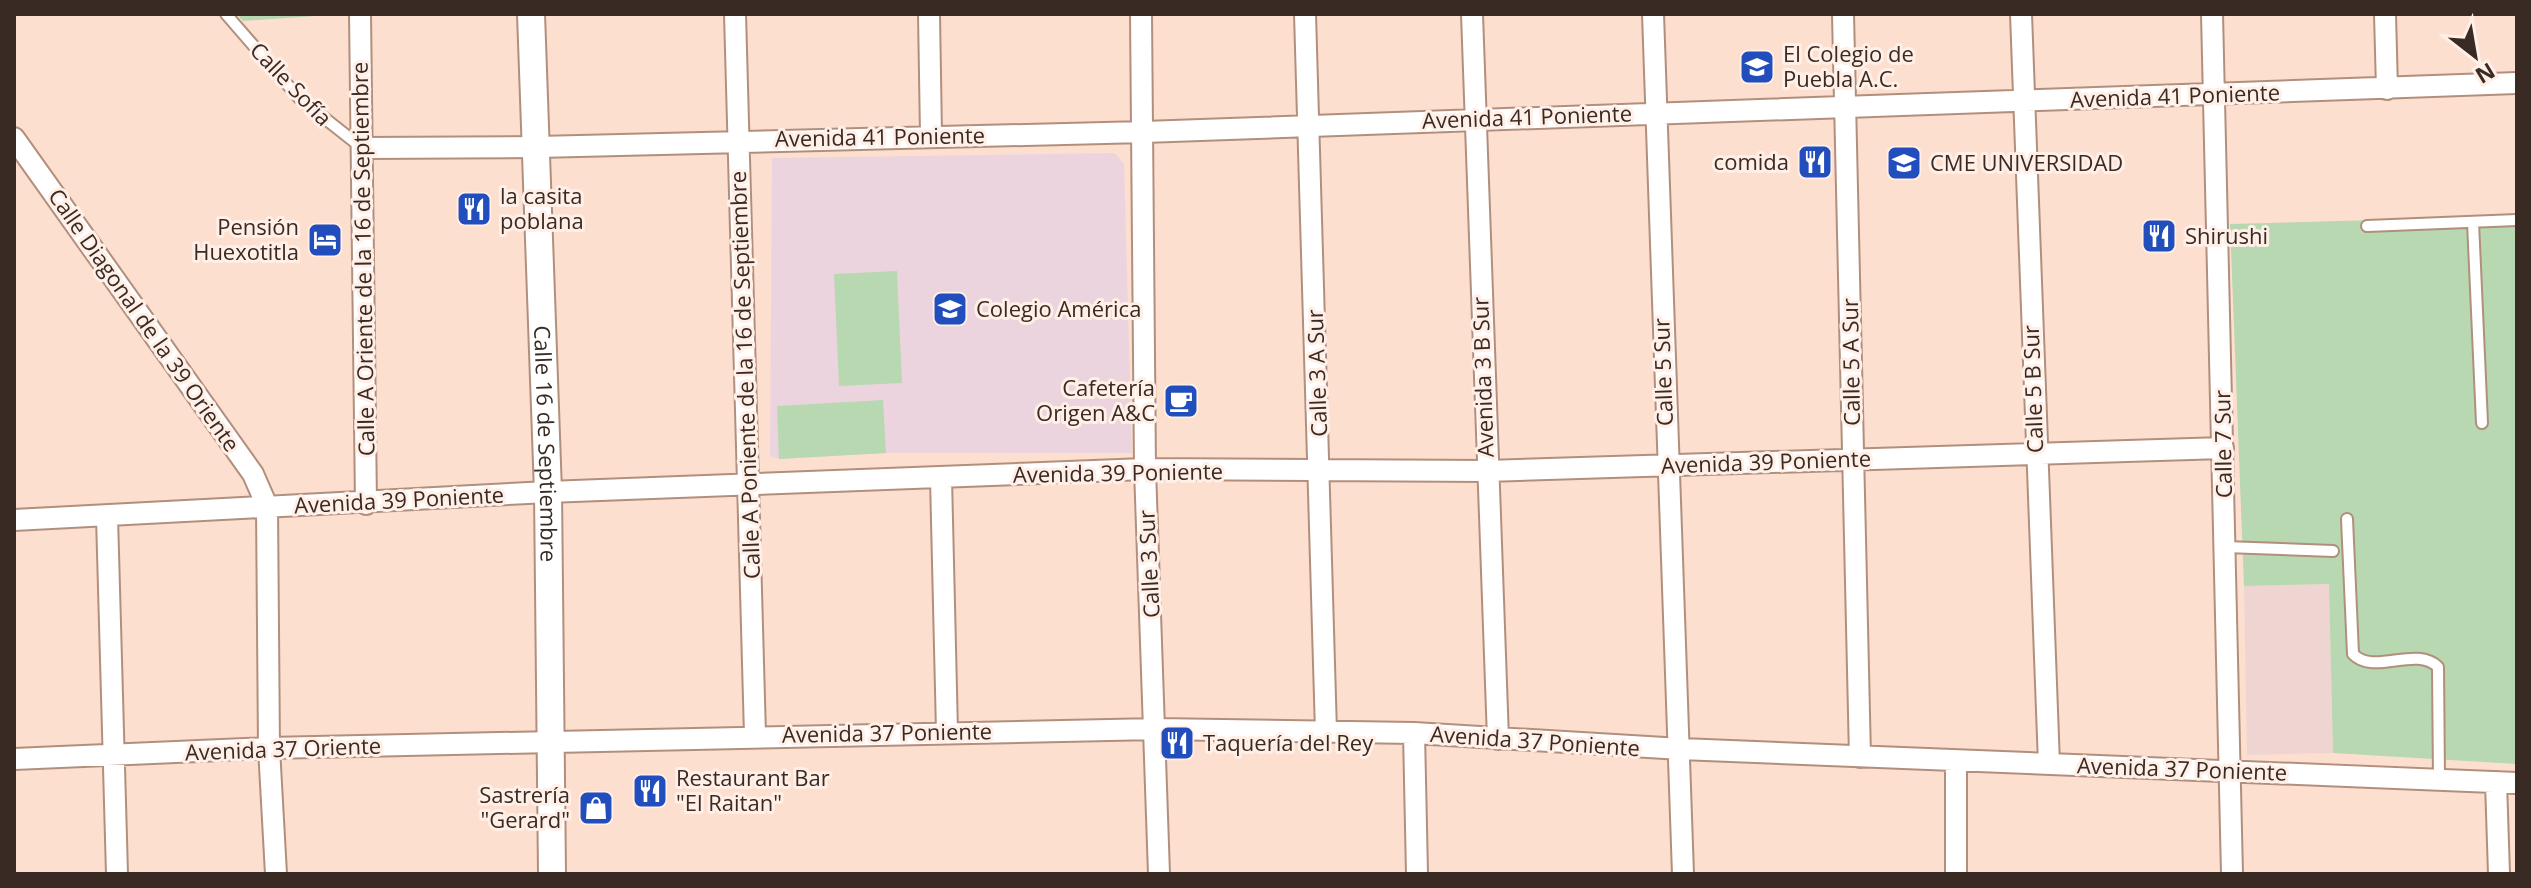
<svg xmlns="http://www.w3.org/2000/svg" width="2531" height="888" font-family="'Open Sans',sans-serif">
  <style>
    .commercial { fill: #efd5d1 }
    .education { fill: #ecd4df }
    .green { fill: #b7d8b1 }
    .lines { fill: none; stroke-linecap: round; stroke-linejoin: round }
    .service-casing { stroke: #b28f7d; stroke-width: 14 }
    .minor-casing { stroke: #b28f7d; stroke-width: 24 }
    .tertiary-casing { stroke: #b28f7d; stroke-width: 30 }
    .service { stroke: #fff; stroke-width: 10 }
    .minor { stroke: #fff; stroke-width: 20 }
    .tertiary { stroke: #fff; stroke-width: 26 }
    .labels { text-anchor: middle; stroke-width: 6; stroke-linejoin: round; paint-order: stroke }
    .poi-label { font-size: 22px; fill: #392b23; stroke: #ffefe7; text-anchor: start }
    .street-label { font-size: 22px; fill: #392b23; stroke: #ffefe7 }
  </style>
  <rect width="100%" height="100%" fill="#fddfcf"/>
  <path class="commercial" d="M2329,584L2333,753L2247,755L2244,586Z"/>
  <path class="education" d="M1115,153L1124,164L1132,453H886L779,459L770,456L772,158Z"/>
  <path class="green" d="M237,14H344L243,21Z
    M2517,216V764L2333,753L2329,584L2244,586L2230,224Z
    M897,271L902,383L839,386L834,274Z
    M883,400L886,453L779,459L777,406Z"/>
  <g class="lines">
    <defs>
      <path id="service" d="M226,14L299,98L361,147
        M2473,222L2482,423
        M2367,226L2517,220
        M2347,519L2353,654C2374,676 2416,645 2438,667L2439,779
        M2225,547L2333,551"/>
      <path id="minor" d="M360,14L366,504
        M735,14L755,735
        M929,14L931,135
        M1141,14L1145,469L1159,874
        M1305,14L1326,732
        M1472,14L1498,739
        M1653,14L1683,874
        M1843,14L1860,757
        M2021,14L2049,764
        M2212,14L2232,874
        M2385,14L2387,89
        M14,138L253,474L267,506L269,748L276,874
        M363,148L538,147L1144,132L2517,83
        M941,478L947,732
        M107,517L117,874
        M14,520L548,492L1145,469L1487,471L2223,448
        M1414,733L1417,874
        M14,759L269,748L1156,729L1414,733L1681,749L2517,783
        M1956,761V874
        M2496,782L2499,874"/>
      <g id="tertiary">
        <path id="s1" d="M531,14L548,492L552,874"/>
      </g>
    </defs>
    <use href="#service" class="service-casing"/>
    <use href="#minor" class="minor-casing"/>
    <use href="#tertiary" class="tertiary-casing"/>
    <use href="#service" class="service"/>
    <use href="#minor" class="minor"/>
    <use href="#tertiary" class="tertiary"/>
  </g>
  <defs>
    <symbol id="school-square" viewBox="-11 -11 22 22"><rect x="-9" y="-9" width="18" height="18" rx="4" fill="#214ebc" stroke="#ffefe7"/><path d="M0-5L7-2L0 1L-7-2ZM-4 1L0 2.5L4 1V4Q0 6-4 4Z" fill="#fff"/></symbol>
    <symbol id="restaurant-square" viewBox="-11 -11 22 22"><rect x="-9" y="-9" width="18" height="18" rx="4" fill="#214ebc" stroke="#ffefe7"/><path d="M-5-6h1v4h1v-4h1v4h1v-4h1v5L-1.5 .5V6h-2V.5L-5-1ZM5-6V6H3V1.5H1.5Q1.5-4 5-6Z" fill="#fff"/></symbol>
    <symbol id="hotel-square" viewBox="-11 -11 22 22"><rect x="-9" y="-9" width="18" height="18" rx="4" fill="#214ebc" stroke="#ffefe7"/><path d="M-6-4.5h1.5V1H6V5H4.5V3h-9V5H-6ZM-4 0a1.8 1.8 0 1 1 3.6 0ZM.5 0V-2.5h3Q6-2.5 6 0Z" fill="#fff"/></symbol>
    <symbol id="cafe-square" viewBox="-11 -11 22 22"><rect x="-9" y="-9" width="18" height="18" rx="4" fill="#214ebc" stroke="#ffefe7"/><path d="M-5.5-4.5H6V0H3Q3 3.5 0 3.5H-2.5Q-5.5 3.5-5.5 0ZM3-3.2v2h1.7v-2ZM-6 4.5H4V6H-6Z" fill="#fff"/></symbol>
    <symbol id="shop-square" viewBox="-11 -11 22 22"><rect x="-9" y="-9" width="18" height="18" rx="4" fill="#214ebc" stroke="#ffefe7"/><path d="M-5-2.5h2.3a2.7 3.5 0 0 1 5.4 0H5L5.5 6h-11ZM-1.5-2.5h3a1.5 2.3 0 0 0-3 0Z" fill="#fff"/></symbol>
  </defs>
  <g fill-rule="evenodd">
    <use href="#school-square" x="1737" y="47" width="40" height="40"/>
    <use href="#restaurant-square" x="1795" y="142" width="40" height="40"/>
    <use href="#school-square" x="1884" y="143" width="40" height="40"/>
    <use href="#restaurant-square" x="454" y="189" width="40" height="40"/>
    <use href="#restaurant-square" x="2139" y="216" width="40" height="40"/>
    <use href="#hotel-square" x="305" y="220" width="40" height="40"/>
    <use href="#school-square" x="930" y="289" width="40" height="40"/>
    <use href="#cafe-square" x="1161" y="381" width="40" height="40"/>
    <use href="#restaurant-square" x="1157" y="723" width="40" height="40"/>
    <use href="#restaurant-square" x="630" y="771" width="40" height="40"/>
    <use href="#shop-square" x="576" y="788" width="40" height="40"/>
  </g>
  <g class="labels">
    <g class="poi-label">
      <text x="1783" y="62">El Colegio de<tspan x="1783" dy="25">Puebla A.C.</tspan></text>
      <text x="1789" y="170" text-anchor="end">comida</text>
      <text x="1930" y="171">CME UNIVERSIDAD</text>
      <text x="500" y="204">la casita<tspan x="500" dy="25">poblana</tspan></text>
      <text x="299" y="235" text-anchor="end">Pensión<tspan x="299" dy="25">Huexotitla</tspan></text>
      <text x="2185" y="244">Shirushi</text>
      <text x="976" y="317">Colegio América</text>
      <text x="1155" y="396" text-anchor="end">Cafetería<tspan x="1155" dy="25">Origen A&amp;C</tspan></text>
      <text x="1203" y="751">Taquería del Rey</text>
      <text x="676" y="786">Restaurant Bar<tspan x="676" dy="25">"El Raitan"</tspan></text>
      <text x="570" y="803" text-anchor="end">Sastrería<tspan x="570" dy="25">"Gerard"</tspan></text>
    </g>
    <g class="street-label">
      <text transform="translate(291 84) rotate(46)" y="8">Calle Sofía</text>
      <text transform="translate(2175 96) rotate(-2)" y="8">Avenida 41 Poniente</text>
      <text transform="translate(1527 117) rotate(-2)" y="8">Avenida 41 Poniente</text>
      <text transform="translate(880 137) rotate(-1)" y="8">Avenida 41 Poniente</text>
      <text transform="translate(363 259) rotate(-91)" y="8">Calle A Oriente de la 16 de Septiembre</text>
      <text transform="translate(144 320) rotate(55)" y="8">Calle Diagonal de la 39 Oriente</text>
      <text transform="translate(1851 362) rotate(-91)" y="8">Calle 5 A Sur</text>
      <text transform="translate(1663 372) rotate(-92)" y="8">Calle 5 Sur</text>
      <text transform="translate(1317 373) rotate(-92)" y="8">Calle 3 A Sur</text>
      <text transform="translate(745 375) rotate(-92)" y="8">Calle A Poniente de la 16 de Septiembre</text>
      <text transform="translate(1483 377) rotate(-92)" y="8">Avenida 3 B Sur</text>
      <text transform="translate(2033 389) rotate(-92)" y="8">Calle 5 B Sur</text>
      <text dy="8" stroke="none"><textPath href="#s1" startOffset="430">Calle 16 de Septiembre</textPath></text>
      <text transform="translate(2223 444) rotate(-91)" y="8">Calle 7 Sur</text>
      <text transform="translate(1766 462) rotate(-2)" y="8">Avenida 39 Poniente</text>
      <text transform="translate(1118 473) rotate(-1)" y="8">Avenida 39 Poniente</text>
      <text transform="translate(399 500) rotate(-3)" y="8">Avenida 39 Poniente</text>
      <text transform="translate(1149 564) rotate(-93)" y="8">Calle 3 Sur</text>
      <text transform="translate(887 733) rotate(-1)" y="8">Avenida 37 Poniente</text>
      <text transform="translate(1535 741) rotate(4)" y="8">Avenida 37 Poniente</text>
      <text transform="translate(283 749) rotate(-2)" y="8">Avenida 37 Oriente</text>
      <text transform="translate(2182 769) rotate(2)" y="8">Avenida 37 Poniente</text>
    </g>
  </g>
  <rect width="2531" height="888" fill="none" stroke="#392b23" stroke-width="32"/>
  <g transform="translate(2475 56) rotate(149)" stroke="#ffefe7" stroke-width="6" paint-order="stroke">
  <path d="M0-6L14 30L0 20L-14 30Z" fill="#392b23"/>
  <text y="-12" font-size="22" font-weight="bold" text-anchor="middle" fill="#392b23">N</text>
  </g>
</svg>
